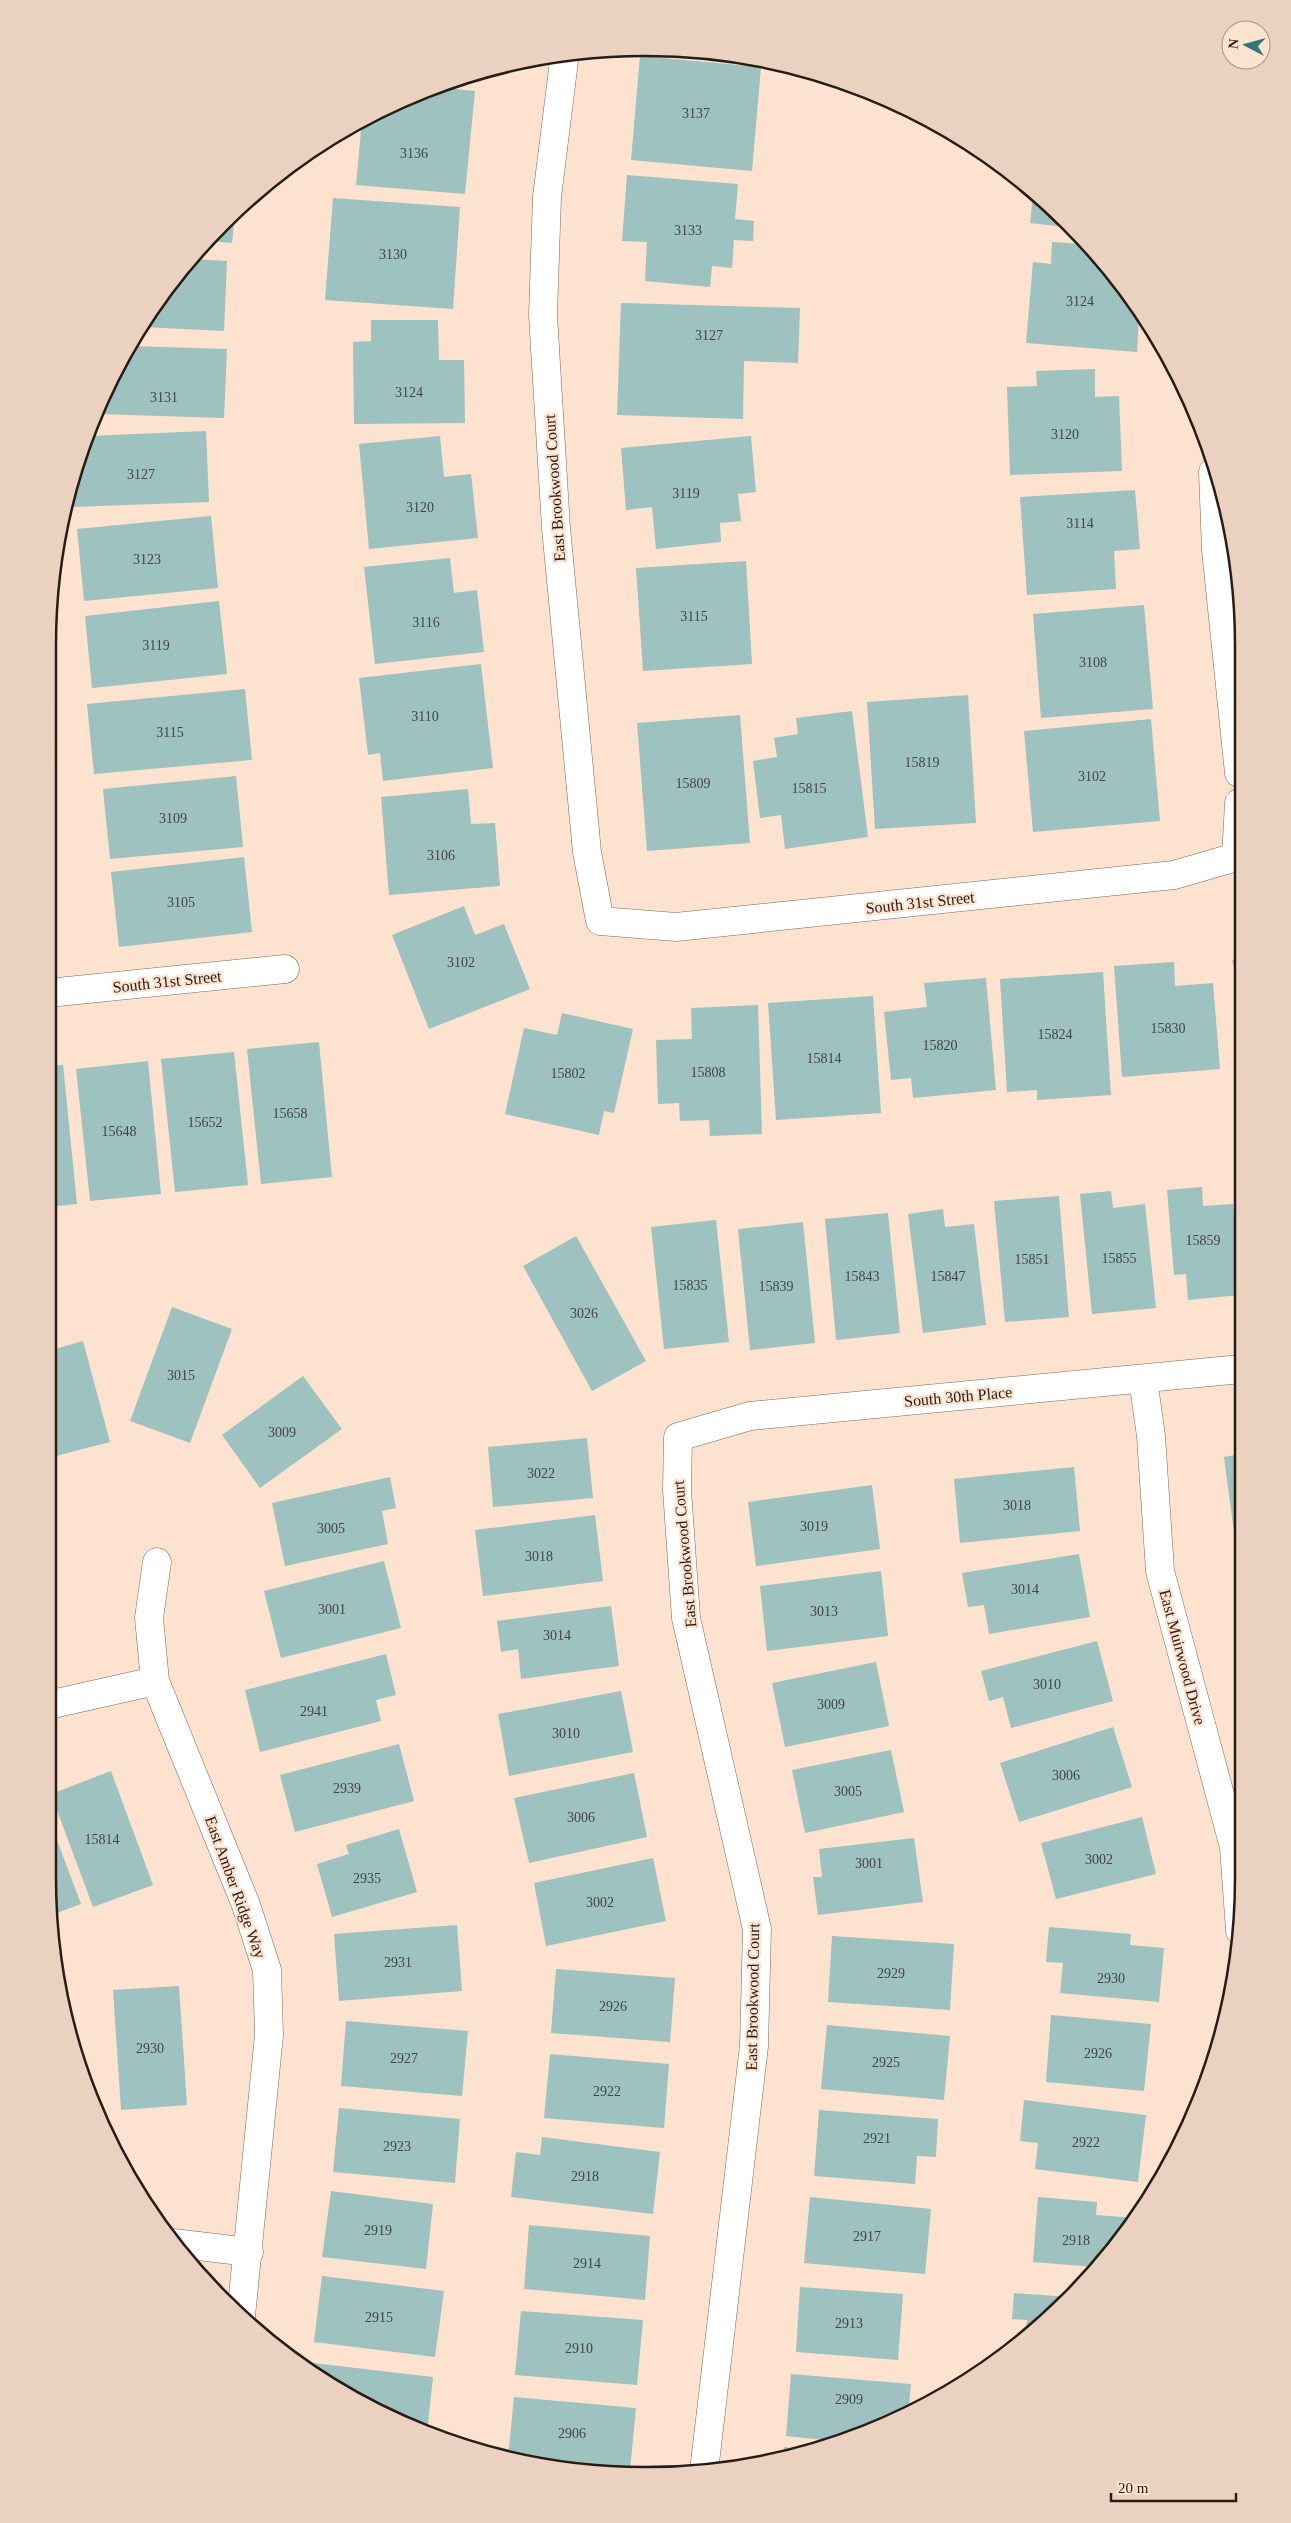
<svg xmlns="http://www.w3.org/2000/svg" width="1291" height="2523" font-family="Georgia,serif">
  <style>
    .building { fill: #9dc2c0 }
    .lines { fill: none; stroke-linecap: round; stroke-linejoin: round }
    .minor-casing { stroke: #7e6756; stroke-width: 29 }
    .minor { stroke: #fff; stroke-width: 28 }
    .labels { text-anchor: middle; stroke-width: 4.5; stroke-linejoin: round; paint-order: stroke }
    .number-label { font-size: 14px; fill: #444640 }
    .street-label { font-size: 16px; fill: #271d16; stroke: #fce2cf }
    .rim { fill: none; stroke: #271d16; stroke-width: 2.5 }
  </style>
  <rect width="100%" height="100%" fill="#fce2cf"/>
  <path class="building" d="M640,56L761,67L752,171L631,160Z
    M436,87L475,91L465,194L356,185L362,120Z
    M627,175L738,184L735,219L754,221L753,241L734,240L732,268L712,266L710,287L645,281L647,242L622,241Z
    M1033,195L1066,227L1030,223Z
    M333,198L460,207L453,309L325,300Z
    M235,214L232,243L209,241Z
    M1052,242L1083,244L1116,277L1115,286L1123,287L1139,315L1137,352L1026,343L1033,262L1051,264Z
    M192,259L227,261L224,331L142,327L171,282Z
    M621,303L800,308L798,363L744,361L743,419L617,415Z
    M371,320H438L439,360H464L465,423L354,424L353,342L371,341Z
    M131,346L227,349L224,418L97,414L109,381Z
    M1095,369V397L1119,396L1122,471L1010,475L1007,387L1037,386L1036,371Z
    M206,431L209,502L72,507L71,483L77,465H84L83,450L89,436Z
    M440,436L444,477L471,474L478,538L369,549L359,444Z
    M751,436L756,492L738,494L741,521L720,523L721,542L656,549L652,507L626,510L621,448Z
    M1135,490L1140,549L1114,551L1116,589L1027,595L1020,497Z
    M211,516L218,588L84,601L77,529Z
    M450,558L454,593L477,590L484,652L375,664L364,567Z
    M746,561L752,664L643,671L636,568Z
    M219,601L227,674L92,688L85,616Z
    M1144,605L1153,709L1041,718L1033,614Z
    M481,664L493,768L383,781L380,753L368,755L359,678Z
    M245,689L252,760L94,774L87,704Z
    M968,695L976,823L875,829L867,702Z
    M852,711L868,837L785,849L781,815L760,818L753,761L777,757L774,738L798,734L796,718Z
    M740,715L750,843L647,851L637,723Z
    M1151,719L1160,821L1033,832L1024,731Z
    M236,776L243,847L110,859L103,789Z
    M468,789L471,824L495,823L500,886L389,895L381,797Z
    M244,857L252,932L119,947L111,872Z
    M464,906L475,935L504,924L530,989L429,1029L392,935Z
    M1239,958L1240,985H1239L1232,960Z
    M1174,962L1175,986L1213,983L1220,1069L1122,1077L1114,966Z
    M1103,972L1111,1095L1037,1100V1090L1007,1092L1000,979Z
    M986,978L996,1090L913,1098L911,1078L891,1080L884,1012L927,1007L924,983Z
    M873,996L881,1113L776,1120L768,1003Z
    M758,1005L762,1134L710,1136L709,1120L680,1121L679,1103L658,1104L656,1040L692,1039L691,1008Z
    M562,1013L633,1029L614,1113L604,1111L599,1135L505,1114L524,1028L557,1035Z
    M319,1042L332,1177L261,1184L247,1049Z
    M234,1052L248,1185L175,1192L161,1059Z
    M148,1061L161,1194L90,1201L76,1069Z
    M63,1065L77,1204L48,1207V1066Z
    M1202,1187L1203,1206L1233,1204L1240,1295L1188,1300L1186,1274L1174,1275L1167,1190Z
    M1111,1191L1113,1208L1145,1204L1156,1308L1092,1314L1080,1194Z
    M1059,1196L1069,1317L1005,1322L994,1201Z
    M943,1209L945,1227L974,1224L986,1325L923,1333L908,1214Z
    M888,1213L900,1333L836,1340L825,1219Z
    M716,1220L729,1342L664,1349L651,1227Z
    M803,1222L815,1343L750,1350L738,1229Z
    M576,1236L646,1361L592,1391L523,1266Z
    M172,1307L232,1329L190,1443L130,1421Z
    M83,1341L110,1442L48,1458V1351Z
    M303,1376L342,1429L260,1488L222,1435Z
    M587,1438L593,1498L493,1507L488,1447Z
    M1241,1454V1578H1240L1224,1457Z
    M1074,1467L1080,1531L960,1543L954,1479Z
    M390,1477L396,1508L382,1511L388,1544L285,1566L272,1503Z
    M872,1485L880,1549L756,1566L748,1502Z
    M595,1515L603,1581L483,1596L475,1530Z
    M1079,1554L1090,1617L989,1634L984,1605L968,1607L962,1573Z
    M384,1561L401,1628L281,1658L264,1591Z
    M881,1571L888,1636L767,1651L760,1586Z
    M611,1606L619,1666L521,1679L518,1649L501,1652L497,1621Z
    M1097,1641L1113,1701L1011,1728L1003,1697L989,1701L981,1671Z
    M386,1654L396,1695L376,1700L381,1721L260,1752L245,1690Z
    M876,1662L889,1726L785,1747L772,1683Z
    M621,1691L633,1752L509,1776L498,1714Z
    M1113,1727L1132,1787L1019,1822L1000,1763Z
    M399,1744L414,1801L295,1832L280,1775Z
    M891,1750L904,1812L805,1833L792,1770Z
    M111,1771L153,1885L93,1907L51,1794Z
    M634,1773L647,1837L529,1863L514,1798Z
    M48,1816L81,1904L51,1915L48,1878Z
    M1142,1817L1156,1874L1056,1899L1041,1843Z
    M399,1829L417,1892L332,1917L317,1864L349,1854L346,1845Z
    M914,1838L923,1902L818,1915L813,1877H822L819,1849Z
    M653,1858L666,1921L546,1946L534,1883Z
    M457,1925L462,1991L339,2001L334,1934Z
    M1049,1927L1131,1934L1130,1945L1164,1948L1159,2002L1060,1993L1063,1963L1046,1962Z
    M832,1936L954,1944L950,2010L828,2002Z
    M556,1969L675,1978L670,2042L551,2033Z
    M179,1986L187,2105L121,2110L113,1990Z
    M1051,2015L1151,2024L1144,2091L1046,2082Z
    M346,2021L468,2031L462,2096L341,2086Z
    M827,2025L950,2036L944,2100L821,2089Z
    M550,2054L669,2064L664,2128L544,2118Z
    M1024,2100L1146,2115L1138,2182L1035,2169L1038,2143L1020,2141Z
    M339,2108L460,2119L455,2183L333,2172Z
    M819,2110L938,2119L936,2157L917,2156L915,2184L814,2176Z
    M542,2137L660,2152L653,2214L511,2197L516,2152L540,2155Z
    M331,2191L433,2204L426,2269L322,2257Z
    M810,2197L931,2209L925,2274L804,2263Z
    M1038,2197L1097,2202L1096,2215L1136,2218L1095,2267L1033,2262Z
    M529,2225L650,2236L645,2300L524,2289Z
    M322,2276L444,2291L435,2357L314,2342Z
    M800,2287L903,2294L898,2360L796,2352Z
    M1014,2293L1071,2297L1025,2338L1027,2320L1012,2319Z
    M521,2311L643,2320L637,2385L515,2375Z
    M313,2363L433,2377L427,2433L346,2395L312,2371Z
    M791,2374L911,2384L908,2415L843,2442L786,2436Z
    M514,2397L636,2408L630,2470L508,2458Z
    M784,2447L809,2450V2451L783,2456Z"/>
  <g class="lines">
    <defs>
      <path id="minor" d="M565,53L547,197L543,315L556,528L587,852L600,921L676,927L1174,875L1236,857L1239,803
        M1213,472L1216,550L1239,773
        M48,993L285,969
        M1143,1379L1151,1436L1160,1571L1234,1847L1240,1931
        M157,1562L149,1618L155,1681L246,1905L267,1970L269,2035L241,2316
        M48,1705L155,1681
        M173,2243L249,2252
        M704,2471L754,2046L757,1929L686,1618L677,1490L678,1437L750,1416L1241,1369"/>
    </defs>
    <use href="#minor" class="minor-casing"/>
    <use href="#minor" class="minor"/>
  </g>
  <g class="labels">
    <g class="number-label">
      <text x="696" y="118">3137</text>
      <text x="414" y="158">3136</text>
      <text x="688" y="235">3133</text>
      <text x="393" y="259">3130</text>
      <text x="1080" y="306">3124</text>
      <text x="709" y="340">3127</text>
      <text x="409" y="397">3124</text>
      <text x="164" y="402">3131</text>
      <text x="1065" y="439">3120</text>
      <text x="141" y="479">3127</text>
      <text x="686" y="498">3119</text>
      <text x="420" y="512">3120</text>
      <text x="1080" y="528">3114</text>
      <text x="147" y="564">3123</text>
      <text x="694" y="621">3115</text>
      <text x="426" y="627">3116</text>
      <text x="156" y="650">3119</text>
      <text x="1093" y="667">3108</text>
      <text x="425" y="721">3110</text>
      <text x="170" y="737">3115</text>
      <text x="922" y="767">15819</text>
      <text x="1092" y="781">3102</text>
      <text x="693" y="788">15809</text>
      <text x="809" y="793">15815</text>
      <text x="173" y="823">3109</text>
      <text x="441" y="860">3106</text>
      <text x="181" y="907">3105</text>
      <text x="461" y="967">3102</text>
      <text x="1168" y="1033">15830</text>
      <text x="1055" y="1039">15824</text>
      <text x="940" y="1050">15820</text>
      <text x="824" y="1063">15814</text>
      <text x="708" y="1077">15808</text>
      <text x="568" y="1078">15802</text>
      <text x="290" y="1118">15658</text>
      <text x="205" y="1127">15652</text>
      <text x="119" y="1136">15648</text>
      <text x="1203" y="1245">15859</text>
      <text x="1119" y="1263">15855</text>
      <text x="1032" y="1264">15851</text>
      <text x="862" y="1281">15843</text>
      <text x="948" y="1281">15847</text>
      <text x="690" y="1290">15835</text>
      <text x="776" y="1291">15839</text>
      <text x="584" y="1318">3026</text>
      <text x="181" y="1380">3015</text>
      <text x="282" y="1437">3009</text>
      <text x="541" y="1478">3022</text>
      <text x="1017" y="1510">3018</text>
      <text x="814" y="1531">3019</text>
      <text x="331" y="1533">3005</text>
      <text x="539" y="1561">3018</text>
      <text x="1025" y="1594">3014</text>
      <text x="332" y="1614">3001</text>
      <text x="824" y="1616">3013</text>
      <text x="557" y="1640">3014</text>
      <text x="1047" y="1689">3010</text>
      <text x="831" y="1709">3009</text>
      <text x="314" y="1716">2941</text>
      <text x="566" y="1738">3010</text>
      <text x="1066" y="1780">3006</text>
      <text x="347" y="1793">2939</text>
      <text x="848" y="1796">3005</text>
      <text x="581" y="1822">3006</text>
      <text x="102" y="1844">15814</text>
      <text x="1099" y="1864">3002</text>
      <text x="869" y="1868">3001</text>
      <text x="367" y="1883">2935</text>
      <text x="600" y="1907">3002</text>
      <text x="398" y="1967">2931</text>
      <text x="891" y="1978">2929</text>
      <text x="1111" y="1983">2930</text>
      <text x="613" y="2011">2926</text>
      <text x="150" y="2053">2930</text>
      <text x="1098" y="2058">2926</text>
      <text x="404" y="2063">2927</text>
      <text x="886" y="2067">2925</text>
      <text x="607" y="2096">2922</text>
      <text x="877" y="2143">2921</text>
      <text x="1086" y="2147">2922</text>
      <text x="397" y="2151">2923</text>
      <text x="585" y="2181">2918</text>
      <text x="378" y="2235">2919</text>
      <text x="867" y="2241">2917</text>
      <text x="1076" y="2245">2918</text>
      <text x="587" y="2268">2914</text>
      <text x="379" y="2322">2915</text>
      <text x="849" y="2328">2913</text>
      <text x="579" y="2353">2910</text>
      <text x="849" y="2404">2909</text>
      <text x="572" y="2438">2906</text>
    </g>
    <g class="street-label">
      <text transform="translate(554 488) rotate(-94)" y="6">East Brookwood Court</text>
      <text transform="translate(920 902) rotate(-6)" y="6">South 31st Street</text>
      <text transform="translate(167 981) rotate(-6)" y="6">South 31st Street</text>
      <text transform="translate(958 1396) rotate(-5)" y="6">South 30th Place</text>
      <text transform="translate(684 1554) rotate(-95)" y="6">East Brookwood Court</text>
      <text transform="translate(1183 1657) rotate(75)" y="6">East Muirwood Drive</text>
      <text transform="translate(236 1887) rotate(70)" y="6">East Amber Ridge Way</text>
      <text transform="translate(752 1997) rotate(-89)" y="6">East Brookwood Court</text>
    </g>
  </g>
  <path d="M0 0H1291V2523H0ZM645 56H646A589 589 0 0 1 1235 645V1878A589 589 0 0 1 646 2467H645A589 589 0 0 1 56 1878V645A589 589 0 0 1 645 56Z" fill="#ebd2c0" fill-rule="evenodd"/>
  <path class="rim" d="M645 56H646A589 589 0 0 1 1235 645V1878A589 589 0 0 1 646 2467H645A589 589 0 0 1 56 1878V645A589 589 0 0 1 645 56Z"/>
  <g transform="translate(1246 45) rotate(276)"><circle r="24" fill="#fce2cf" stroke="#a79385"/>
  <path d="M0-4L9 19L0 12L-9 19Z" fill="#2f7876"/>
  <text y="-8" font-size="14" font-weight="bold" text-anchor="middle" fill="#271d16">N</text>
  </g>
  <path d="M1111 2493v8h125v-8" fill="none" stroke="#271d16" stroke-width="2.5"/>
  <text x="1118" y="2493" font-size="15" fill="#271d16" stroke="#fce2cf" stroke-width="4" paint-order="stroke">20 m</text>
</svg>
